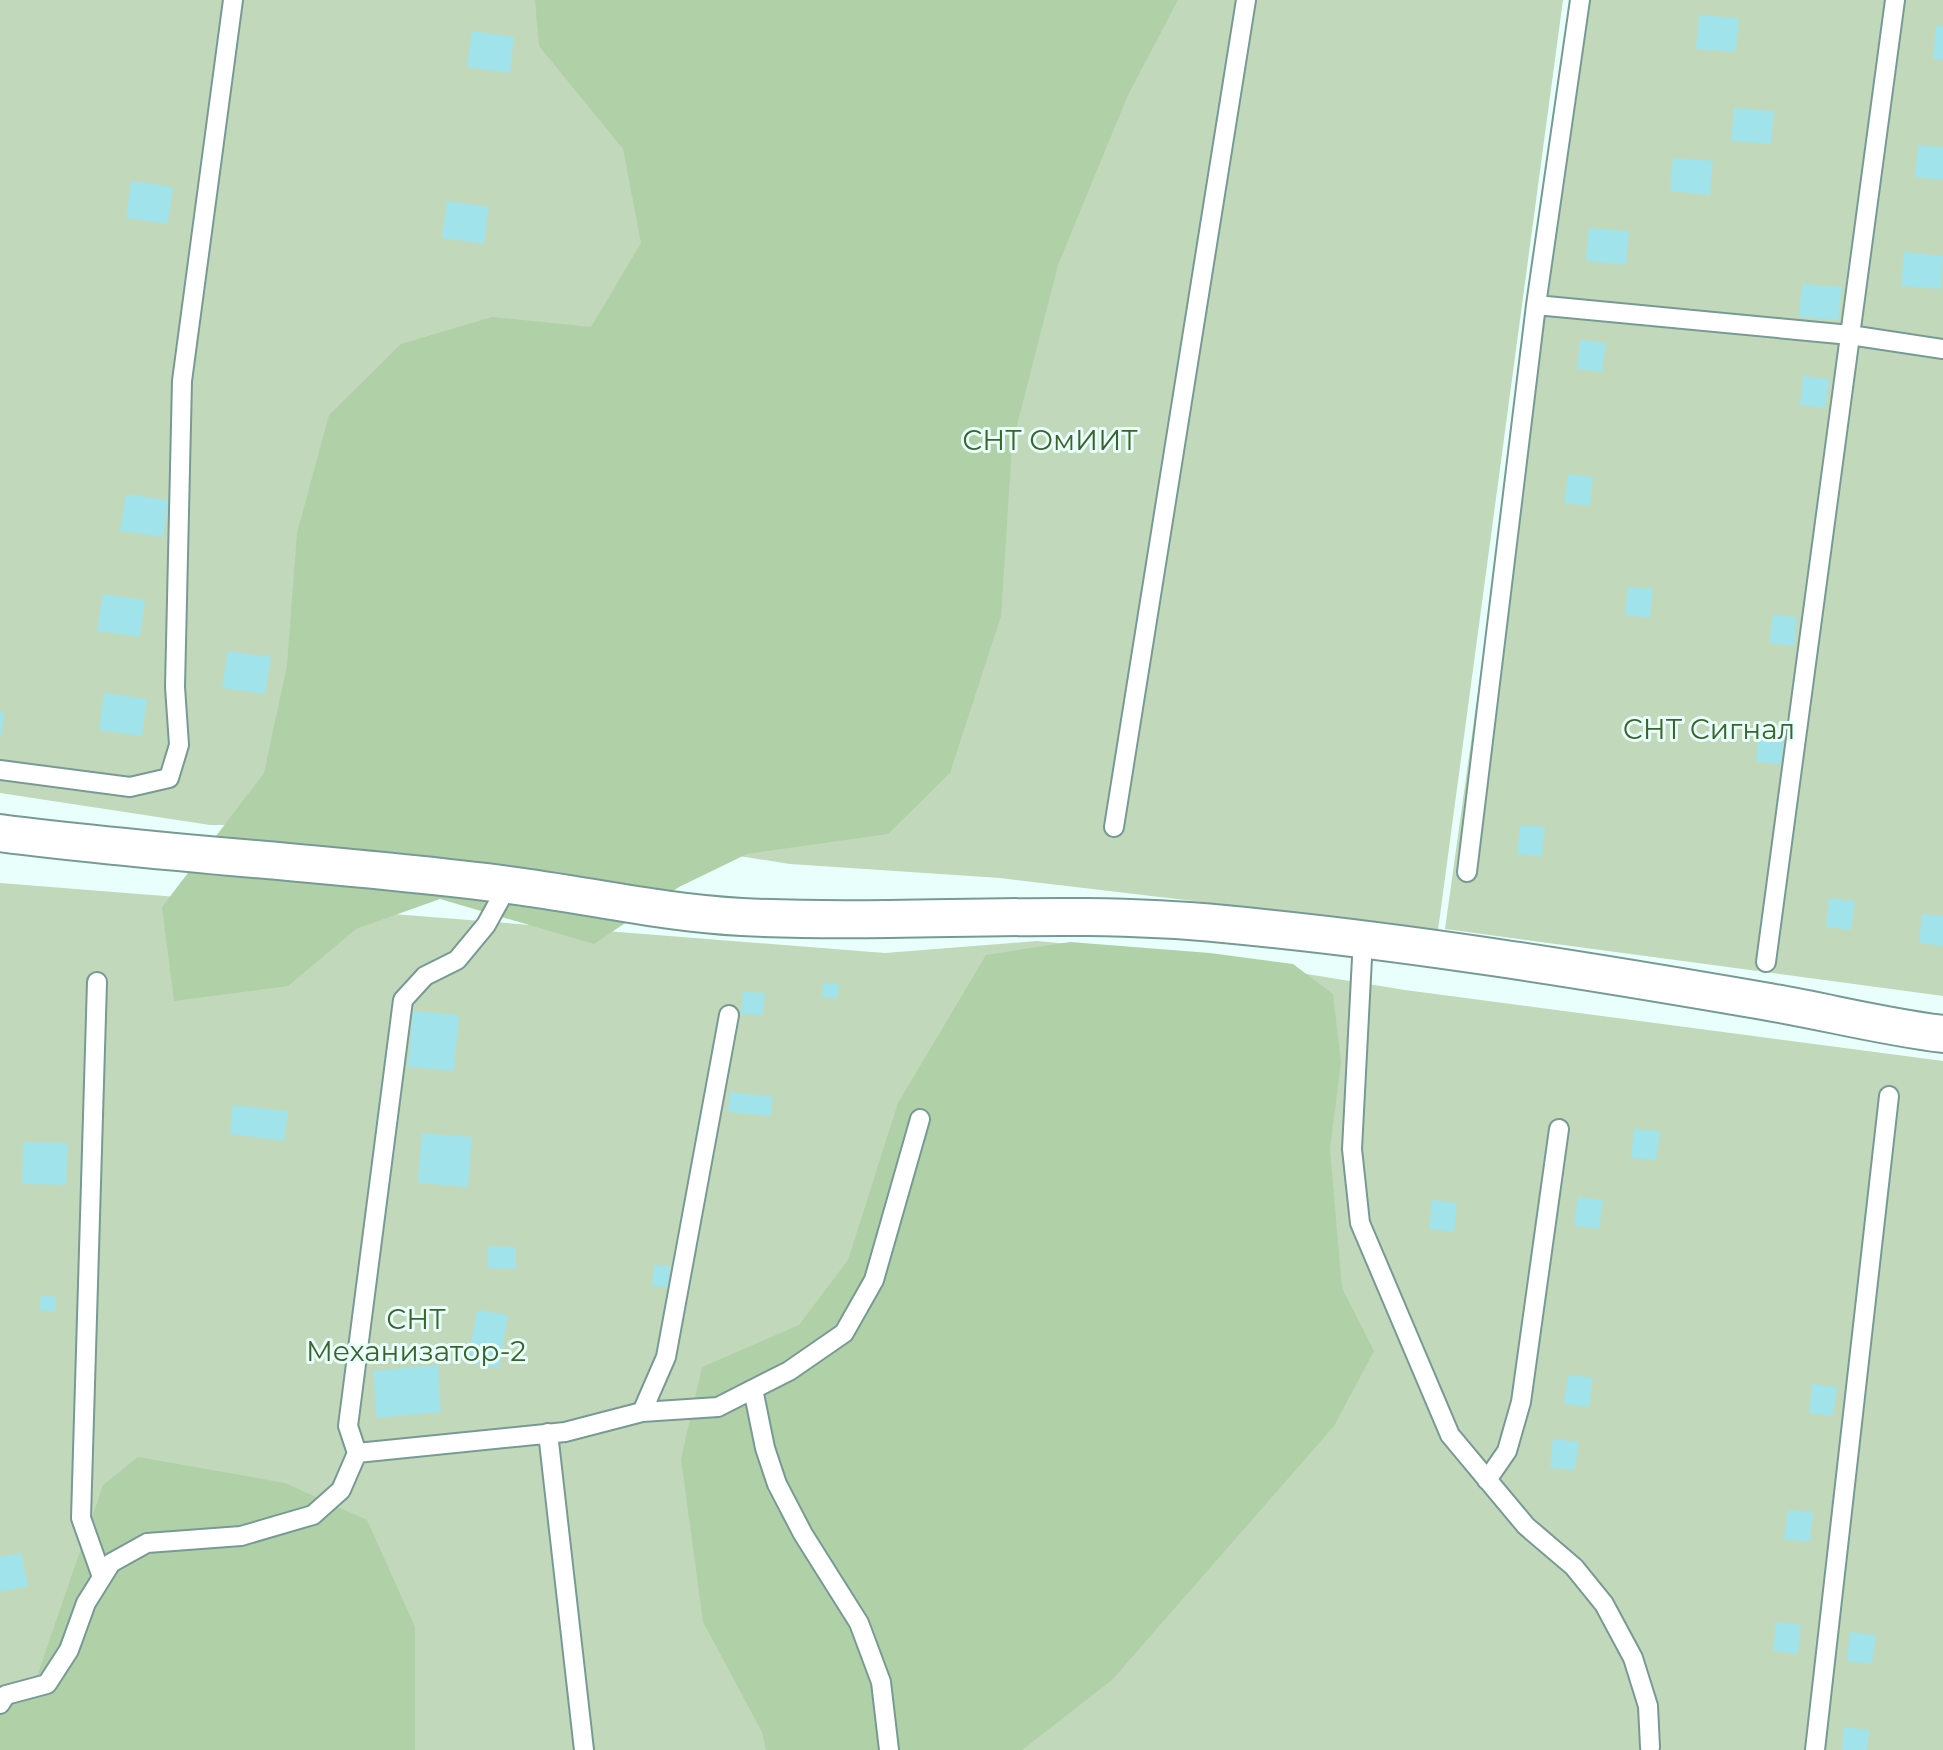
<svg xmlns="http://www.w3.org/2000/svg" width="1943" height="1750" font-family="Montserrat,sans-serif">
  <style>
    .green { fill: #c1d9ba }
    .forest { fill: #b0d0a7 }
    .building { fill: #a1e3ea }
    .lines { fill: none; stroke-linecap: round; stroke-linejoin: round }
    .lane-casing { stroke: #789a94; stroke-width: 22 }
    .street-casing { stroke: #789a94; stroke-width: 40 }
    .lane { stroke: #fff; stroke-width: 18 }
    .street { stroke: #fff; stroke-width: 36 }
    .labels { text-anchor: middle; stroke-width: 6; stroke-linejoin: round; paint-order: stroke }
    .park-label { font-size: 28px; fill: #3a642d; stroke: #e9fffb }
  </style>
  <rect width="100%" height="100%" fill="#e9fffb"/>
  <path class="green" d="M0,0H1563L1438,930L1000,878L790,864L544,825H210L0,793Z
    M1574,0H1943V996L1445,929Z
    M0,883L885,953L1037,941L1190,955L1405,990L1943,1061V1750H0Z"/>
  <path class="forest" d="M535,0H1178L1128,95L1058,265L1012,445L1001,616L950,773L888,834L747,854L679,887L594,944L440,899L356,929L288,986L174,1001L162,907L264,773L287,665L297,533L329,415L401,344L492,317L591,327L641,243L623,149L539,46Z
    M1070,942L1210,953L1293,964L1333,994L1341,1062L1330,1149L1342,1288L1374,1351L1334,1426L1112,1680L1022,1750H766L762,1732L703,1622L681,1459L702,1367L799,1325L848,1260L898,1103L986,955Z
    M138,1457L285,1483L367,1520L415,1627V1750H0V1685L35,1682L103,1485Z"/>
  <path class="building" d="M1699,15L1739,18L1736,52L1696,49Z
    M1936,25L1943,26V59H1933Z
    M472,31L514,37L510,73L467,67Z
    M1734,108L1774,111L1771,144L1731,141Z
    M1918,145L1943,147V180L1915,177Z
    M1673,158L1713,161L1710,195L1670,191Z
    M131,181L173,187L168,224L126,218Z
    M447,201L489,207L484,244L442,238Z
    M1589,228L1629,231L1626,265L1586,261Z
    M1904,252L1943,256L1941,289L1901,286Z
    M1802,284L1842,287L1838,320L1799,317Z
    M1580,340L1606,343L1602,372L1577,369Z
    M1803,376L1829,379L1825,408L1800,405Z
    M1568,474L1593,477L1590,506L1564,503Z
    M126,494L168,500L163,537L120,531Z
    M1628,587L1653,589L1650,618L1625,615Z
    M103,594L145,600L140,637L97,631Z
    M1773,615L1797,617L1794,646L1769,643Z
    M228,651L271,657L265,694L222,688Z
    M104,693L147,699L142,736L99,730Z
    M0,712H4L2,734H0Z
    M1759,732L1784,736L1781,764L1756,762Z
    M1520,825L1545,827L1542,857L1517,854Z
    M1829,898L1855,901L1851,930L1826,927Z
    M1922,914L1943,916V946L1919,943Z
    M823,983L839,984L837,999L822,997Z
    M743,992L765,993L763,1015L741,1014Z
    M413,1011L459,1015L454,1071L408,1067Z
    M730,1092L773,1097L771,1116L728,1112Z
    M233,1105L288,1111L284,1141L230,1134Z
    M1634,1129L1660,1131L1656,1160L1631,1158Z
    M422,1133L472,1137L468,1187L418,1183Z
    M23,1142L68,1143L66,1185L22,1184Z
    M1578,1197L1603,1200L1599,1229L1574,1226Z
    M1432,1200L1457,1203L1454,1232L1429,1229Z
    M488,1246L516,1247V1269L488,1268Z
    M654,1265L670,1266L668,1287L652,1286Z
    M41,1295L56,1297L55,1312L40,1310Z
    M477,1310L508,1315L499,1368L468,1363Z
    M438,1365L441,1412L377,1418L373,1371Z
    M1568,1375L1593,1378L1589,1407L1564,1404Z
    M1812,1384L1837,1387L1833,1416L1809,1413Z
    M1553,1439L1579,1442L1575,1470L1550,1468Z
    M1788,1510L1813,1512L1810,1542L1784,1539Z
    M21,1553L28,1586L0,1592V1557Z
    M1776,1622L1801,1625L1798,1654L1773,1651Z
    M1850,1632L1876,1635L1872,1664L1847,1661Z
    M1844,1727L1869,1730L1867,1750H1842Z"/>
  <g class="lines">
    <defs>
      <path id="lane" d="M1536,305L1850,335L1943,349
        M0,770L130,787L169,778L179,745L175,687L182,381L233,0
        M1114,827L1246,0
        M1467,872L1536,305L1580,0
        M1363,939L1352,1149L1360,1223L1450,1435L1526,1526L1574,1567L1604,1604L1633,1658L1648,1706L1650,1747
        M1766,962L1895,0
        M97,982L81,1518L102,1577
        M753,1389L765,1448L777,1484L803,1534L859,1623L881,1682L889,1750
        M642,1412L666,1357L729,1015
        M548,1433L584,1750
        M357,1453L565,1432L642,1412L718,1407L789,1371L844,1333L874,1280L920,1119
        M1487,1480L1507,1451L1521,1402L1559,1129
        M0,1704L6,1695L47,1684L69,1650L86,1603L111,1563L147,1543L241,1536L313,1515L341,1490L357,1453L348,1426L403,1000L425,976L457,960L486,925L508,885
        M1815,1750L1889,1096"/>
      <path id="street" d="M0,833C169,855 340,863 509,885C587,895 663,913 742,917C903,925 1063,908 1224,924C1406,941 1589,971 1769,1002C1827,1012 1885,1027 1943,1034"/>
    </defs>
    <use href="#lane" class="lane-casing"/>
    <use href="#street" class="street-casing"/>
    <use href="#lane" class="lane"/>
    <use href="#street" class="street"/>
  </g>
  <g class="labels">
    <g class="park-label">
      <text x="1050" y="450">СНТ ОмИИТ</text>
      <text x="1709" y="739">СНТ Сигнал</text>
      <text x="416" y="1329">СНТ<tspan x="416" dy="32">Механизатор-2</tspan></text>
    </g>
  </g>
</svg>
